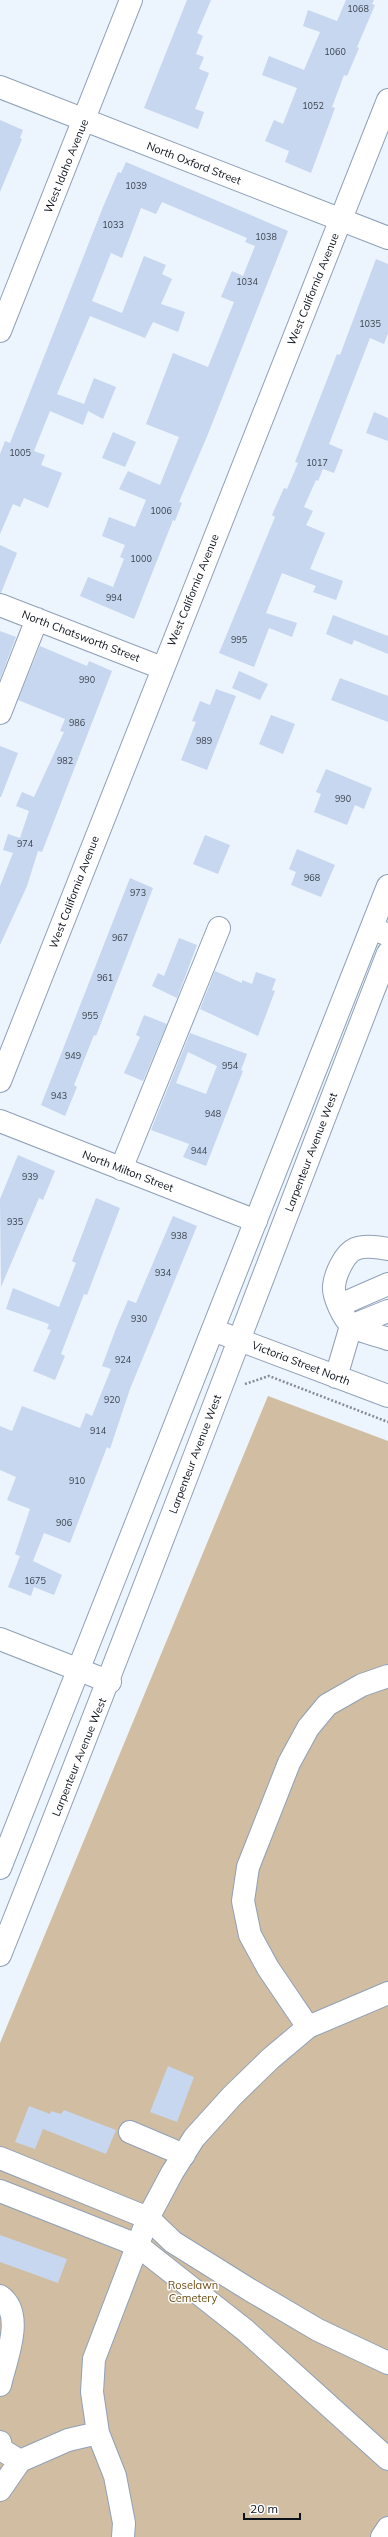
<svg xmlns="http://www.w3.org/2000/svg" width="388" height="2537" font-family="Mulish,sans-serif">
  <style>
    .green { fill: #d1bda1 }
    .building { fill: #c6d7ef; fill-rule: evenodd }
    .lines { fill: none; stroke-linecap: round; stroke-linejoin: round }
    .minor-casing { stroke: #90a1b7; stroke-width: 24 }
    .major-casing { stroke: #90a1b7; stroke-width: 24 }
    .path { stroke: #848b93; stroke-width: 2.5; stroke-dasharray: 2 2; stroke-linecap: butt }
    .minor { stroke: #fff; stroke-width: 22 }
    .major { stroke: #fff; stroke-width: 22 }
    .labels { text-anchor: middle; stroke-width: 3; stroke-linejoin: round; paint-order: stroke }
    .number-label { font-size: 9px; fill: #3b444f }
    .street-label { font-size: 11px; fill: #0d131a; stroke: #fff }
    .park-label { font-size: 11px; fill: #6f4e18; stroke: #fff }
  </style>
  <rect width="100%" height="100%" fill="#ecf4fd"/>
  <path class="green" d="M268,1396L388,1441V2537H0V2043Z"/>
  <path class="building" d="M187,0H211L197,33L203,36L196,54L204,57L199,69L209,73L195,109L204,112L198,129L144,108Z
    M346,0H374L372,4L375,5L357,47L359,48L347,76L344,75L332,107L335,108L311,173L285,162L289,151L265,141L274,120L283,124L297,88L262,75L269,56L304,70L320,32L303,26L308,10L337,21Z
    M0,120L23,130L20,138L22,139L0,192Z
    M126,162L288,231L208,434L179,502L182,503L175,521L173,520L134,619L80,596L88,577L113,587L124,559L120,557L125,545L102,536L109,517L135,527L146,500L119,489L128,471L160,485L179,437L146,424L173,353L208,367L234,302L221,297L232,271L243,276L255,246L245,242L247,238L162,202L156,214L141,208L122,258L111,253L92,301L122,313L144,256L166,265L162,274L172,279L161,304L185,312L178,332L153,322L145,338L90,316L57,394L84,404L94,378L116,387L103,419L88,411L83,425L50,411L34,451L45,455L41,465L62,473L48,508L24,498L20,507L13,504L0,534V454L5,441L10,443L103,207L118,172L121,173Z
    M376,259L388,264V333L384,344L370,338L329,444L343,450L334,473L323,469L318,481L316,480L304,507L313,511L306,525L325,533L310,569L343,581L336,600L313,592L316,586L282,573L266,613L297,623L292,637L269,628L254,667L219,653L275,517L272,515L284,488L287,489L298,463L295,462L337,354L340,355Z
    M374,412L388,418V441L366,433Z
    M113,432L136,442L125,467L102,458Z
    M0,545L17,553L1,593H0Z
    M333,615L388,636V654L354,640L352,645L326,634Z
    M0,631L16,637L0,679Z
    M40,646L87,666L89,661L112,671L42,852L38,851L27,886L0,945V886L13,853L3,850L8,834L20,838L29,811L16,806L22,792L34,797L64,732L60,731L65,719L18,700Z
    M239,671L268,684L260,700L232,688Z
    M340,678L388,696V722L331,700Z
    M216,689L236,696L207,770L181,760L196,722L192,721L200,701L210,705Z
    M271,715L295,724L283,754L259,744Z
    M0,746L18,753L1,797H0Z
    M326,769L372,788L364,809L355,805L347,825L314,812L321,794L316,792Z
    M205,835L230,845L218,874L193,864Z
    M297,849L335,865L321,897L291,885L296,872L289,869Z
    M130,878L153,888L96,1036L94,1035L74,1085L77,1087L65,1116L41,1105Z
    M179,938L197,945L177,998L152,986L158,973L164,976Z
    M215,971L242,983V980L252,984L256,972L276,979L272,990L275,991L258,1036L200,1009Z
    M144,1015L167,1024L143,1081L124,1073L140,1037L136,1035Z
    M190,1033L247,1054L241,1070L243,1071L206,1166L183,1157L189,1144L151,1130ZM188,1052L217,1066L206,1094L176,1083Z
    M18,1155L55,1171L43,1200L39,1198L1,1287L0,1199Z
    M96,1198L120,1208L87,1295L84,1294L61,1354L65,1356L55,1380L33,1371L51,1330L47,1329L49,1324L6,1309L13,1288L59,1307L76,1263L72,1261Z
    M173,1216L197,1226L130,1389L110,1449L107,1447L70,1543L44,1533L33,1561L62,1575L54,1595L34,1587L31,1596L8,1587L20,1556L29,1560L15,1554L30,1509L7,1500L16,1477L0,1470V1426L12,1431L22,1406L80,1428L86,1413L92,1416L111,1369L102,1366L117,1326L128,1300L136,1303Z
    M168,2066L194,2077L177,2122L150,2112Z
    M29,2106L50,2114L51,2111L61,2114L64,2110L116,2130L106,2154L43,2129L35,2149L15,2142Z
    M0,2235L67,2259L58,2283L0,2262Z"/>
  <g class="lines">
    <defs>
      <path id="minor" d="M0,87L388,238
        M0,331L131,0
        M0,605L162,668
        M0,713L37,619
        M372,928L388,935
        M0,1081L388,100
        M0,1121L256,1221
        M121,1169L219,928
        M388,1249C378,1247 365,1245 355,1249C344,1254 335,1275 334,1286C333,1296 343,1318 351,1325C359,1332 378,1335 388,1339
        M340,1305L388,1284
        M351,1326L388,1311
        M213,1330L388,1396
        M336,1377L351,1326
        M0,1639L110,1682
        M308,2027L268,1968L250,1935L243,1901L248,1867L289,1763L308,1728L327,1705L362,1685L388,1676
        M130,2132L184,2155
        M0,2158L148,2218L173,2242L250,2290L318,2330L388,2363
        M0,2191L137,2245L245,2330L388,2459
        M0,2296C26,2314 5,2361 0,2385
        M0,2442L2,2450L20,2461
        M0,2490L20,2461L68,2440L98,2433
        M123,2537L124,2523L115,2476L98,2433L92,2392L94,2359L148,2218L172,2173L194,2138L232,2096L270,2059L308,2027L388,1993
        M382,2537L388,2528"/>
      <path id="major" d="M0,1868L388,886
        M0,1955C133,1623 258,1287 388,953"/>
    </defs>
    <use href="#minor" class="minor-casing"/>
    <use href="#major" class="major-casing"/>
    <path class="path" d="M245,1384L269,1376L388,1422"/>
    <use href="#minor" class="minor"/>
    <use href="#major" class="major"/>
  </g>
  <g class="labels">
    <g class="number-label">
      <text x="358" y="12">1068</text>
      <text x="335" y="55">1060</text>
      <text x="313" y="109">1052</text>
      <text x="136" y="189">1039</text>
      <text x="113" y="228">1033</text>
      <text x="266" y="240">1038</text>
      <text x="247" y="285">1034</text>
      <text x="370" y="327">1035</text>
      <text x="20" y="456">1005</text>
      <text x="317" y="466">1017</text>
      <text x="161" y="514">1006</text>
      <text x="141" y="562">1000</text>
      <text x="114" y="601">994</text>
      <text x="239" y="643">995</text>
      <text x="87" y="683">990</text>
      <text x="77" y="726">986</text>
      <text x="204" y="744">989</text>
      <text x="65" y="764">982</text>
      <text x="343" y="802">990</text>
      <text x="25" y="847">974</text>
      <text x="312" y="881">968</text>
      <text x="138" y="896">973</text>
      <text x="120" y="941">967</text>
      <text x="105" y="981">961</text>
      <text x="90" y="1019">955</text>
      <text x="73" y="1059">949</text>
      <text x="230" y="1069">954</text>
      <text x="59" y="1099">943</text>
      <text x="213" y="1117">948</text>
      <text x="199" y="1154">944</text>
      <text x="30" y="1180">939</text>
      <text x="15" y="1225">935</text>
      <text x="179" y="1239">938</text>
      <text x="163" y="1276">934</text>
      <text x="139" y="1322">930</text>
      <text x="123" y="1363">924</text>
      <text x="112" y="1403">920</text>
      <text x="98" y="1434">914</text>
      <text x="77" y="1484">910</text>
      <text x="64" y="1526">906</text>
      <text x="35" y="1584">1675</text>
    </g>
    <g class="street-label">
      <text transform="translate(194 163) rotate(21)" y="4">North Oxford Street</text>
      <text transform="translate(66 166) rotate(-68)" y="4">West Idaho Avenue</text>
      <text transform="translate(313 289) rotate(-68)" y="4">West California Avenue</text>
      <text transform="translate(193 590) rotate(-68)" y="4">West California Avenue</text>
      <text transform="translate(81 636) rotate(21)" y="4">North Chatsworth Street</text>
      <text transform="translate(74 892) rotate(-69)" y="4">West California Avenue</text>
      <text transform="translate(311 1152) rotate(-69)" y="4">Larpenteur Avenue West</text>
      <text transform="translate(128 1171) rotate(21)" y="4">North Milton Street</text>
      <text transform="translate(301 1363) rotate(21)" y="4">Victoria Street North</text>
      <text transform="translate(195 1454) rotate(-69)" y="4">Larpenteur Avenue West</text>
      <text transform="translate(79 1757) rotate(-68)" y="4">Larpenteur Avenue West</text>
    </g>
    <g class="park-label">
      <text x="193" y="2289">Roselawn<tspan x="193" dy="13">Cemetery</tspan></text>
    </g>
  </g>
  <path d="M244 2513v6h56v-6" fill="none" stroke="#0d131a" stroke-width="2"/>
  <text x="250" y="2513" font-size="12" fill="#0d131a" stroke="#ffffff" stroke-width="3" paint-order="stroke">20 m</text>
</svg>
